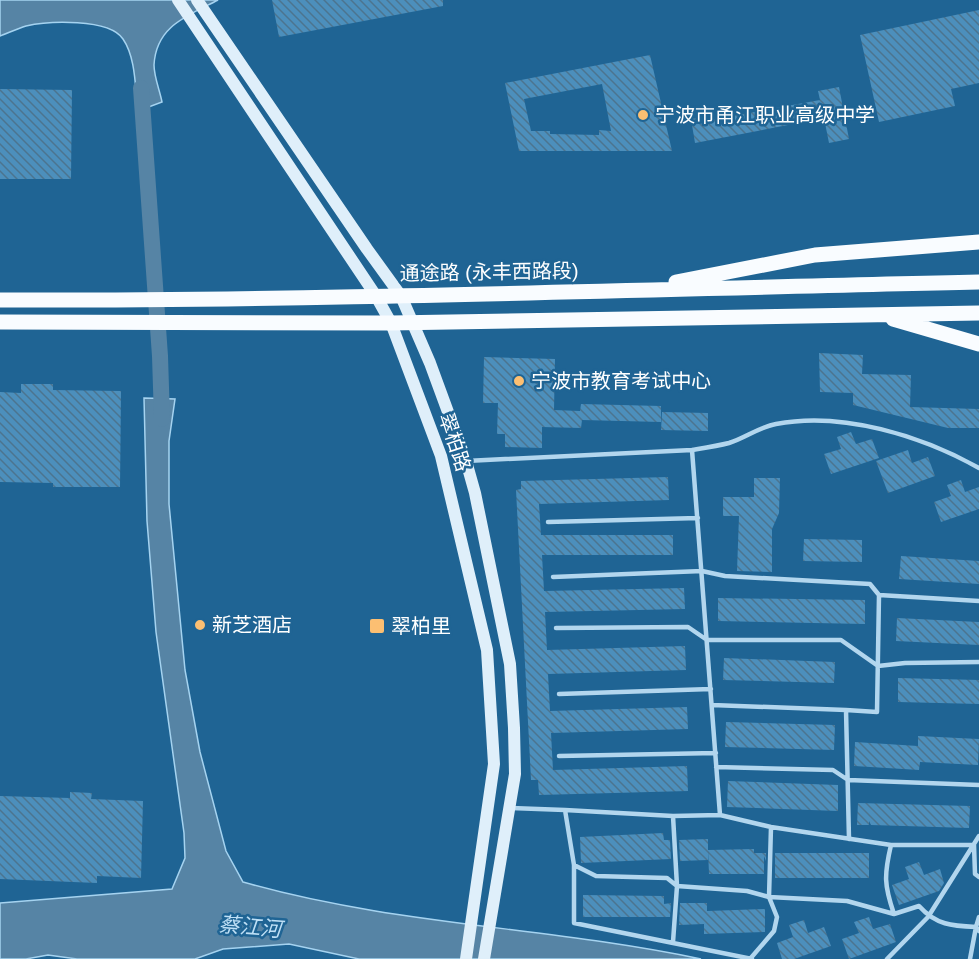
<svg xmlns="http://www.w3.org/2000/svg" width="979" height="959" font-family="Helvetica,'Noto Sans SC',sans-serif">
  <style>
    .water { fill: #5684a5; stroke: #a5d3f0; stroke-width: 1.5 }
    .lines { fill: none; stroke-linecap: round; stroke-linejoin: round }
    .canal { stroke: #5684a5; stroke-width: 16 }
    .building { fill: url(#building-back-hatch); fill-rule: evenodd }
    .lane { stroke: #b2d6ee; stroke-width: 4.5 }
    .secondary { stroke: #dfeffa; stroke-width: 12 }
    .primary { stroke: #f9fcff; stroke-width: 15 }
    .poi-dot { fill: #fcbf72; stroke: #1f6494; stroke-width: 2 }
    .labels { text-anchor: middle; stroke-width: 5; stroke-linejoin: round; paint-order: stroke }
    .poi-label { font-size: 20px; fill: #fff; stroke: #1f6494; text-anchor: start }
    .street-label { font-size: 20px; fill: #fff; stroke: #1f6494 }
    .water-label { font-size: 21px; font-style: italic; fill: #bedff5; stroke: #1f6494 }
  </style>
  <defs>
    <pattern id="building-back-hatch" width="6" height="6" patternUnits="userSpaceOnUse" patternTransform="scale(1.5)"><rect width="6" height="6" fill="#4c8fbc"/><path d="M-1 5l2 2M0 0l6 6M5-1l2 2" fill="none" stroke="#4c748f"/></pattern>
  </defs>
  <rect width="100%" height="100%" fill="#1f6494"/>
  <path class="water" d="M0,0H218C187,16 156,26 154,65C154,77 160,91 162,102L138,111C135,88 136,58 123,39C109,18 48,21 26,26C17,29 8,33 0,36Z
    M144,398L175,399L169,441V504L185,670L200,752L226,851L243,882C392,925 550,927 701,959H359L289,944L223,949L195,959H77L48,955L26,959H0V903L172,889L185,858L184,833L156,632L147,521Z"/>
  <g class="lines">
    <path class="canal" d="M141,88L160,356L162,419"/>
  </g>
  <path class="building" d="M272,0H443V6L279,37Z
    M979,10V83L951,89L955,106L879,122L860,35Z
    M650,55L672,151H519L505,83ZM602,84L611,131L599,130V135L550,134V131H531L524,99Z
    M839,87L849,139L829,143L824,118L695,143L691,119L704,116L705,121L820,100L818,91Z
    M0,89L72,90L71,179H0Z
    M819,353L863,355L862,374L911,375L910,407L979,409V428H948L853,405V393L820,392Z
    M484,357L555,359L554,410L580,411L581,404L661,406V422L582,420L581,428L542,427V448L505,447V434H497L498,403H483Z
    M21,384H53V390L121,391L120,487H53V483L0,482V392L21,393Z
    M662,412L708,413V431L661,430Z
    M851,432L856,444L872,439L879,458L831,474L824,454L841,449L837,437Z
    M908,450L912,463L928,457L935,476L888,493L876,461Z
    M668,477L669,500L539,504L541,535H673V555H542L544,591L684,588L685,609L545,612L547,650L685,646L686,670L548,674L550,711L687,707L688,729L551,733L553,770L687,766L688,791L539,795L538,780H531L516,490L521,489V481Z
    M754,478H780L779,513L772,529V572L737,571L739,516H723V497H754Z
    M961,480L965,492L979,487V509L941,522L934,502L951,496L947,485Z
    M804,539L862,540V562L803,561Z
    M901,556L979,561V584L899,579Z
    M718,598L865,600V624L718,621Z
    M897,618L979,622V645L896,641Z
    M724,658L835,662L834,683L723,680Z
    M898,678L979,680V704L898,702Z
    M726,722L835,725L834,750L725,747Z
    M918,736L979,739L978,765L920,762L919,770L854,766L855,742L918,746Z
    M728,781L838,785V811L727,807Z
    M70,792L92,793L91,799L143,801L141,878L97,876V883L0,879V796L70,798Z
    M858,803L970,806L969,828L871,825L869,821V825H857Z
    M663,833L664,840H670L671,859L581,863L580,837Z
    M708,839V860L680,861L679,840Z
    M754,849V853H766V861L764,856V874H709L708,850Z
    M775,853H869V878H775Z
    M919,862L924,875L940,869L944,883L939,891L899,905L892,885L909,879L905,867Z
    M583,895L664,896V904L671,903L670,917H583Z
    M680,903H707V911L765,909V932L704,934V924L679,925Z
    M869,917L873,929L890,924L896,942L849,959L842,939L859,933L854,922Z
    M804,920L808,933L824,927L831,946L794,959H782L777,943L793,937L789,925Z"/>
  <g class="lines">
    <path class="lane" d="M692,450L720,815
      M466,461L692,450C704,448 717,446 729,443C745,438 759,427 776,424C842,411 922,436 979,468
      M548,522L698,518
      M553,577L702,571L725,576L870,584L879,595L877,712L846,710L849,839
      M879,595L979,601
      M556,628L688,627L707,640H841L878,666L905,663L979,662
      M559,694L711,689
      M712,705L846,710
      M559,756L716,753
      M716,767L833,770L848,780L979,785
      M511,808L565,810L574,865V923L752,959
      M565,810L673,816L720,815L771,827L891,845H974L975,874L979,877
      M673,816L677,886L673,942
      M891,845C884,875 884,885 894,914
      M574,865L596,876L667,878L677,886L747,891L769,897L847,901L894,914L919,906C936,925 952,926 976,927L979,917
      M750,959L774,931L777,917L769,897L771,827
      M887,959L928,917L979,836
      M970,959L976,927L979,931"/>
    <path class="secondary" d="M178,0L376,296L391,323L441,456L487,650L494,764L466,959
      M197,0L367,249L401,296L430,363L466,461L475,493L510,664L514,728L515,774L484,959"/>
    <path class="primary" d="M676,282L815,255L979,242
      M0,300C326,301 653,289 979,282
      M893,319L979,344
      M0,322L391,323L979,313"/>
  </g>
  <g class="poi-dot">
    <circle cx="643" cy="115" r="6"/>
    <circle cx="519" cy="381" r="6"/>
    <circle cx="200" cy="625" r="6"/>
    <rect x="369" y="618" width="16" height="16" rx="3"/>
  </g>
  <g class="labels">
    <g class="poi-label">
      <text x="655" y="122">宁波市甬江职业高级中学</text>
      <text x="531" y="388">宁波市教育考试中心</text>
      <text x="212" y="632">新芝酒店</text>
      <text x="391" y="633">翠柏里</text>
    </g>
    <g class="street-label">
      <text transform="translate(489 272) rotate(-1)" y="7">通途路 (永丰西路段)</text>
      <text transform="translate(455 442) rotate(72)" y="7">翠柏路</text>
    </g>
    <g class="water-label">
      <text transform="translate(250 927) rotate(5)" y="7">蔡江河</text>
    </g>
  </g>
</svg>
